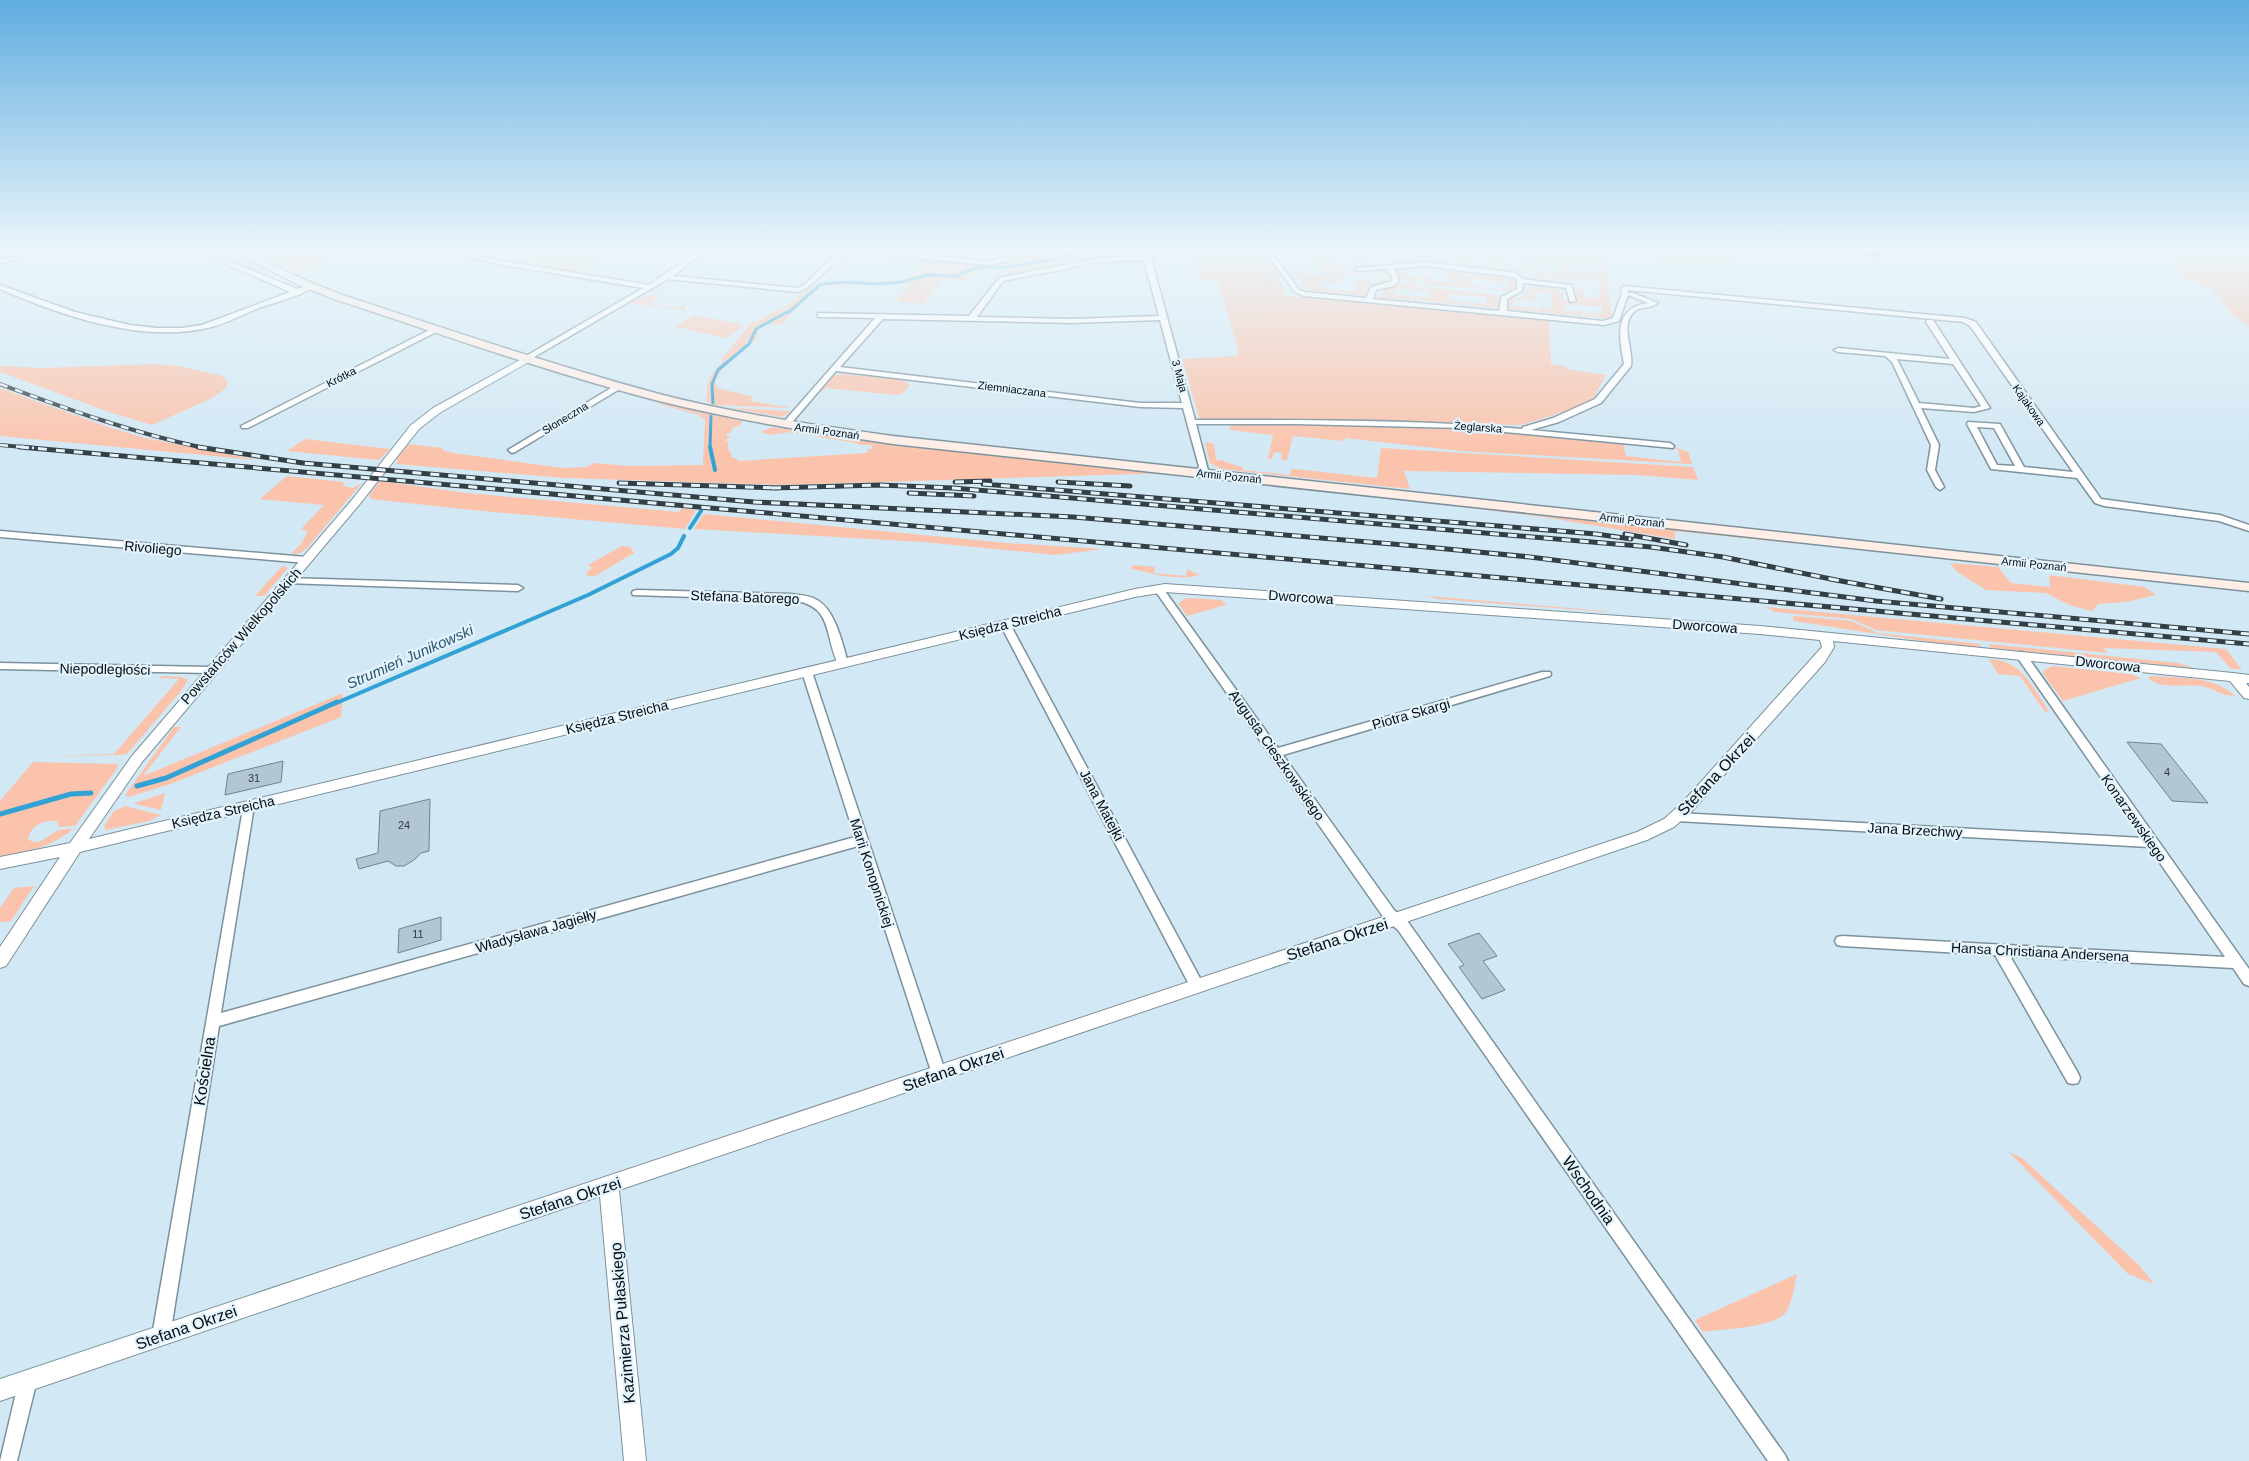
<svg xmlns="http://www.w3.org/2000/svg" width="2249" height="1461" font-family="Helvetica,sans-serif">
  <style>
    .green { fill: #fbc3ac }
    .water { fill: #32a2d4 }
    .lines { fill: none; stroke-linecap: round; stroke-linejoin: round }
    .stream-far2 { stroke: #32a2d4; stroke-width: 3 }
    .stream-far1 { stroke: #32a2d4; stroke-width: 4 }
    .stream { stroke: #32a2d4; stroke-width: 5 }
    .building { fill: #b2c7d3; stroke: #6f838e }
    .minor-casing { stroke: #7c919c; stroke-width: 3 }
    .tertiary-casing { stroke: #7c919c; stroke-width: 2 }
    .secondary-casing { stroke: #7c919c; stroke-width: 3 }
    .minor { fill: #fff; fill-rule: evenodd }
    .tertiary { fill: #fff; fill-rule: evenodd }
    .secondary { fill: #ffeee6; fill-rule: evenodd }
    .rail-far1-casing { stroke: #343f45; stroke-width: 4 }
    .rail-casing { stroke: #343f45; stroke-width: 5 }
    .rail-far1 { stroke: #e3f4fe; stroke-width: 2.5; stroke-dasharray: 8; stroke-linecap: butt }
    .rail { stroke: #e3f4fe; stroke-width: 3; stroke-dasharray: 9; stroke-linecap: butt }
    .labels { text-anchor: middle; stroke-width: 4.5; stroke-linejoin: round; paint-order: stroke }
    .far-street-label { font-size: 11px; fill: #060d11; stroke: #e3f4fe }
    .number-label { font-size: 11px; fill: #313c42 }
    .street-label { font-size: 14px; fill: #060d11; stroke: #e3f4fe }
    .water-label { font-size: 15px; font-style: italic; fill: #2a566c; stroke: #e3f4fe }
    .near-street-label { font-size: 16px; fill: #060d11; stroke: #e3f4fe }
  </style>
  <rect width="100%" height="100%" fill="#d2e8f4"/>
  <path class="green" d="M204,250C224,250 244,260 261,270L262,274Z
    M259,250H352L300,273L259,254L257,253Z
    M550,250H614L579,272L490,257L528,263Z
    M1016,250H1139L1140,254L1134,257H1090L1067,264L1005,274L1007,270L1005,264L1011,261L1009,260Z
    M1152,250C1188,250 1223,253 1259,252C1275,257 1282,281 1284,295L1549,320L1551,364L1566,366V369L1606,375L1593,399L1567,411L1521,425L1310,419L1200,420L1182,359L1237,356L1239,351L1217,280H1201L1194,255L1154,258Z
    M1306,250L1358,255L1366,265L1351,266L1358,265L1352,257L1329,259L1335,266L1346,265L1351,271L1387,269L1393,276L1392,283L1376,284L1373,279L1387,278L1383,272L1343,275L1341,283L1321,282L1319,288L1338,290V293L1306,290L1292,271L1304,270L1309,276L1324,274Z
    M1453,250H1531L1533,273L1504,271L1503,263H1508V269L1524,270V258L1506,256V261H1500V271L1470,267V259H1474V265L1490,266V255L1473,252V258L1467,257L1466,266L1437,264V255L1441,256V261L1456,262L1457,251Z
    M1534,250L1603,255L1612,315L1607,321L1604,318L1585,316V313L1602,314V307L1564,304L1565,311L1582,312V316L1538,312V308L1552,309L1551,293H1525V290H1531V287L1563,290L1564,292L1569,293H1563L1564,300L1577,302L1576,289L1583,290L1584,297L1600,298L1598,280L1575,279V276L1588,277V273L1597,274L1596,267L1572,263V271L1585,272V276L1571,275L1572,281L1536,277V266L1541,267L1542,273L1558,274L1557,262L1539,260L1541,266L1536,265Z
    M1587,250L1723,251L1730,252L1737,263H1684Z
    M2162,250H2249V327L2231,313L2212,289L2182,276L2178,269L2181,259Z
    M1390,251L1402,263H1389L1395,262L1390,256H1367L1373,263L1387,264L1368,265L1360,254Z
    M926,260L974,265L1002,264L1004,269L997,276L1001,269L976,270L968,281L944,279L923,304L896,301L910,284L821,286L792,312L783,308L816,283L905,280L911,278Z
    M1424,265L1451,268L1453,272H1443L1438,267L1403,270L1407,276H1413L1417,281H1404L1394,269Z
    M1456,270L1457,273H1466L1467,271V273L1472,274L1473,272V274L1507,277V274L1516,278V290L1514,292L1491,289V288L1507,289V283L1471,279V286L1487,287V289L1428,285L1415,276L1429,275L1436,283L1451,282L1444,274L1455,273Z
    M1370,280L1373,284L1367,285L1365,296L1340,293L1341,290L1354,291L1357,281Z
    M1411,282L1415,286L1497,295L1498,308L1469,305V302L1486,304V297L1451,294L1450,300L1466,302V305L1413,300V296L1430,298V291L1395,288L1394,294L1410,296V300L1374,297L1381,296L1382,291L1376,290H1382L1381,287Z
    M659,294L657,297H659L650,304L677,308L686,303V307L682,310L631,303L640,298Z
    M1525,294L1534,295L1535,301L1514,299V306L1535,308V312L1508,309L1509,298H1524Z
    M781,309L791,313L783,324H767L758,331L756,340L725,365L715,380L717,388L754,397L750,401L793,408L715,405L707,402C707,381 708,376 724,361L721,360L752,321L758,322L775,310Z
    M694,315L745,325L727,338L675,327Z
    M154,364L178,366L223,376L227,381L226,388L210,399L152,425L112,413L0,372V366L43,368Z
    M841,374L904,380L910,385L903,393L897,395L826,388L820,393L833,376Z
    M0,388L108,427L145,438L257,460L0,436Z
    M657,401L742,421L738,430L739,426L733,427L731,433H727L726,436H730L725,441H728V449L732,455L730,456L740,461L867,453L868,449H872V445H860L856,443L790,432L770,435L760,432L773,427L881,443L1168,473L783,485L566,478L396,464L398,461L396,459L409,444L443,448L442,450L453,453L562,468L587,467L594,463L630,466L703,465L705,420L699,415L659,404Z
    M729,408L790,411V412L782,417Z
    M1237,424L1469,427L1623,444L1626,456L1681,462L1678,449L1673,448L1672,446L1688,452L1692,464L1461,451L1345,438V441L1293,436L1287,460H1281L1282,453L1274,452L1272,459H1268L1273,435L1230,430V426Z
    M305,439L390,449L379,460L287,451Z
    M1205,442L1214,444L1216,460C1228,460 1232,466 1243,467V470L1290,475L1291,470L1294,469L1377,478L1381,448L1693,467L1698,480L1636,475L1404,471L1410,489L1221,469L1210,463Z
    M287,476L344,482L343,486L353,488L362,483L306,549L300,553L291,554L301,544L308,531L301,529L324,505L260,499Z
    M380,481L467,493L679,512L682,508L696,510L685,529L472,510L371,499L369,495Z
    M1396,499L1699,531L1799,544L1675,531V539L1544,517Z
    M704,514L1007,543L1103,549L1056,555L923,542L694,529Z
    M622,546L630,547L634,553L595,576H587V572L592,568L588,565Z
    M1950,563L1998,567L2011,583L2050,587L2049,575L2145,587L2156,595L2126,602L2098,604L2092,611L2069,605L2046,593L1986,590L1956,571Z
    M1134,565L1155,567L1154,573L1186,576L1187,569L1200,575C1176,581 1153,574 1130,568Z
    M282,566L288,568L264,596H255Z
    M1426,596L1606,611L1607,612L1438,599Z
    M1187,598L1222,600L1226,605L1187,616L1178,603Z
    M1765,607L2226,649L2242,670L2230,668L2216,652L2104,648L2107,653L1876,630L1851,619L1775,612Z
    M1795,616L1851,621L1878,633L1980,644L1981,647L1929,642L1794,621L1792,617Z
    M1989,644L2178,663L2194,668L1991,648Z
    M1989,659C2022,660 2032,687 2049,711L2045,712L2020,676L1998,674Z
    M2053,666L2130,674L2141,678L2063,701L2043,674L2044,670Z
    M162,676L181,677L188,680L182,690L127,754L118,755L38,756L114,754L179,679L160,678Z
    M2151,676C2178,678 2216,676 2235,696C2222,696 2213,688 2201,686C2183,684 2162,690 2148,678Z
    M343,693L341,717L173,783L129,797L125,795L174,727H181L143,776Z
    M33,762L117,764L118,767L75,826L59,827L57,821C44,819 30,826 28,839C38,847 48,836 57,831C60,829 68,829 73,829C52,847 27,852 0,857V801Z
    M165,793L161,810L135,804V803Z
    M125,806L161,815L149,821L106,830L104,826L114,811Z
    M34,886L11,921L0,922V908L14,888Z
    M2009,1152L2022,1158L2139,1265L2154,1284L2128,1274Z
    M1797,1274C1794,1286 1793,1301 1786,1312C1775,1328 1722,1329 1703,1332L1695,1320Z"/>
  <path class="water" d="M1699,250H1826L1823,253L1792,250L1774,254H1750Z
    M1833,250H2017L1944,255L1887,253C1879,263 1863,252 1853,251C1847,250 1839,250 1833,250Z"/>
  <g class="lines">
    <path class="stream-far2" d="M789,312L821,284L848,282L874,284L902,282L928,275L956,276L975,268L1007,267L1057,259L1080,250
      M713,403L712,384L718,370L749,344L756,329L787,312
      M710,448L711,416"/>
    <path class="stream-far1" d="M710,447L715,470
      M690,528L701,511
      M334,704L588,595L671,554L678,548L684,536"/>
    <path class="stream" d="M137,786L166,778L337,702
      M0,814L71,794L91,793"/>
  </g>
  <path class="building" d="M2127,742L2161,744L2208,803L2172,801Z
    M283,761L281,782L225,795L228,774Z
    M430,799L429,851L421,853L414,860L404,866H396L388,861L359,869L356,859L378,853L380,811Z
    M441,917V940L398,953L399,929Z
    M1479,933L1497,956L1483,961L1505,990L1482,999L1459,967L1464,965L1448,944Z"/>
  <g class="lines">
    <defs>
      <path id="minor" d="M34,250H43L0,264V260Z
        M194,250H202L297,289L312,284L315,286C302,296 276,302 259,308C241,315 222,326 202,329C137,342 60,315 0,289V285L75,312L130,325L157,328H182L202,325L290,292Z
        M441,250H452L503,261L649,285L700,250H707L673,276L797,288L803,286L841,250H867L988,261L1003,258L1010,250H1016L1007,261L988,265L847,252L807,288L798,292L668,279L529,360L525,358L526,356L643,288L503,265Z
        M1142,250H1148L1151,258L1195,420C1304,420 1413,419 1522,429L1523,427L1553,418L1595,399L1624,364C1619,337 1613,308 1648,303L1628,295L1619,321L1604,325L1304,296L1295,292L1267,254L1209,252L1206,250L1271,251L1299,290L1305,292L1366,298L1371,287L1392,281V275L1386,269L1358,271L1356,270V268L1424,262L1516,273L1523,279L1571,285L1576,301L1570,302L1566,288L1523,283L1522,291L1507,299V311L1603,321L1613,318L1622,293L1621,288L1624,286L1965,318L1976,322L2101,499L2220,515L2249,525V531L2219,521L2104,506L2095,503L2077,478L1991,469L1967,424L1968,422L2000,424L2024,467L2073,472L1970,326L1963,322L1628,290V293H1633L1658,303C1651,309 1642,306 1635,311C1619,324 1634,350 1631,366L1601,403L1559,422L1531,430L1670,443L1674,446L1673,448L1463,428L1296,424H1196L1209,474L1205,477L1201,474L1183,408L1140,407L836,371L788,427H785L781,425L875,318L821,317H818V313L969,316L999,278L1099,258L1143,256ZM1144,260L1159,316L1071,319L977,317L1003,281L1099,262ZM1424,266L1514,277L1517,279V289L1501,297L1499,311L1373,299L1376,290L1393,286L1398,282V275L1393,269ZM883,319L1071,323L1160,320L1182,403H1140L840,367ZM1977,427L1994,428L2015,466L1997,465Z
        M1927,320H1933L1990,408L1974,412L1921,408L1939,445L1935,470L1944,487L1940,490L1936,487L1927,470L1931,445L1892,362L1885,356L1838,352L1834,350L1838,348L1950,359L1926,322ZM1897,359L1953,364L1981,406L1974,408L1919,403Z
        M435,327L442,329L248,428H242L241,426Z
        M616,385L623,387L515,452L512,453L508,450Z
        M0,531L306,557L311,560L306,563L0,537Z
        M288,578L518,585L523,588L518,591L285,583L283,581Z
        M1159,586L1162,587L1278,748L1542,672H1550L1551,674L1550,676L1283,755L1394,910L1408,922L1785,1455L1788,1461H1768L1398,930L1384,918L1154,589Z
        M637,590L790,594C799,595 809,595 817,600C835,609 843,645 848,663L843,666L839,665C823,635 835,605 790,600L633,595L632,593L633,591Z
        M1005,621L1010,624L1202,982L1204,986L1202,990L1197,992L1192,990L1000,624Z
        M2021,652L2025,653L2249,969V986L2244,984L2233,968L2010,956L2078,1073L2080,1078L2078,1083L2073,1084L2068,1083L1995,955L1842,946L1837,945L1835,941L1837,937L1842,936L2225,957L2149,847L1677,821L1673,820L1671,817L1673,814L1677,813L2143,838L2017,657L2016,655L2017,653Z
        M0,663L210,667L215,670L210,673L0,669Z
        M807,669L812,672L946,1074L944,1079L939,1080L934,1079L932,1074L858,846L219,1026L170,1336L167,1342L161,1345L155,1342L152,1336L244,803H252L254,806L221,1013L855,837L802,672Z
        M28,1371L34,1374L37,1380L17,1461H0L19,1380L22,1374Z"/>
      <path id="tertiary" d="M529,355L532,356V360L441,412L419,429L359,505L142,762L89,839L1135,589L1165,584L1760,626L2233,673L2249,675V683H2246L2249,687V699L2244,698L2230,681L1833,641L1834,647L1825,662L1692,811L1674,827L1647,840L619,1190L646,1461H624L600,1196L0,1401V1379L1637,832L1664,819L1682,803L1822,647L1820,640L1760,634L1165,592L1135,597L80,852L6,966L0,968V947L60,857L0,869V857L70,843L132,756L351,501L411,425L433,408Z"/>
      <path id="secondary" d="M230,250H242L307,281L342,295C447,329 552,365 659,394C736,414 814,425 893,436L2249,583V591L893,444C813,432 734,420 655,400C547,372 441,334 334,299L299,285Z"/>
    </defs>
    <use href="#minor" class="minor-casing"/>
    <use href="#tertiary" class="tertiary-casing"/>
    <use href="#secondary" class="secondary-casing"/>
    <use href="#minor" class="minor"/>
    <use href="#tertiary" class="tertiary"/>
    <use href="#secondary" class="secondary"/>
    <defs>
      <path id="rail-far1" d="M0,384C67,409 133,433 204,448
        M0,445L34,448"/>
      <path id="rail" d="M20,447L2249,644
        M198,447L303,463L754,502L1073,517L1416,546L1530,557L1876,601L2249,634
        M955,482L990,481
        M1058,482L1130,486
        M619,483L779,488
        M983,484L1596,534L1631,539
        M772,488L879,485L953,488L1651,547L1723,557L1836,580
        M909,493L974,496
        M1625,534L1686,545
        M1830,579L1941,599"/>
    </defs>
    <use href="#rail-far1" class="rail-far1-casing"/>
    <use href="#rail" class="rail-casing"/>
    <use href="#rail-far1" class="rail-far1"/>
    <use href="#rail" class="rail"/>
  </g>
  <linearGradient id="sky" x2="0" y2="1"><stop stop-color="#5fade0"/><stop offset="0.55" stop-color="#ebf5fa"/><stop offset="1" stop-color="#ebf5fa" stop-opacity="0"/></linearGradient>
  <rect width="2249" height="454" fill="url(#sky)"/>
  <g class="labels">
    <g class="far-street-label">
      <text transform="translate(1180 376) rotate(75)" y="4">3 Maja</text>
      <text transform="translate(341 377) rotate(-27)" y="4">Krótka</text>
      <text transform="translate(1012 389) rotate(7)" y="4">Ziemniaczana</text>
      <text transform="translate(2029 405) rotate(55)" y="4">Kajakowa</text>
      <text transform="translate(565 418) rotate(-31)" y="4">Słoneczna</text>
      <text transform="translate(1478 427) rotate(4)" y="4">Żeglarska</text>
      <text transform="translate(827 431) rotate(8)" y="4">Armii Poznań</text>
      <text transform="translate(1229 476) rotate(6)" y="4">Armii Poznań</text>
      <text transform="translate(1632 520) rotate(6)" y="4">Armii Poznań</text>
      <text transform="translate(2034 564) rotate(6)" y="4">Armii Poznań</text>
    </g>
    <g class="number-label">
      <text x="2167" y="776">4</text>
      <text x="254" y="782">31</text>
      <text x="404" y="829">24</text>
      <text x="418" y="938">11</text>
    </g>
    <g class="street-label">
      <text transform="translate(153 548) rotate(5)" y="5">Rivoliego</text>
      <text transform="translate(745 597) rotate(2)" y="5">Stefana Batorego</text>
      <text transform="translate(1301 597) rotate(4)" y="5">Dworcowa</text>
      <text transform="translate(1010 623) rotate(-14)" y="5">Księdza Streicha</text>
      <text transform="translate(1705 626) rotate(4)" y="5">Dworcowa</text>
      <text transform="translate(241 636) rotate(-49)" y="5">Powstańców Wielkopolskich</text>
      <text transform="translate(2108 664) rotate(6)" y="5">Dworcowa</text>
      <text transform="translate(105 669) rotate(1)" y="5">Niepodległości</text>
      <text transform="translate(1411 714) rotate(-16)" y="5">Piotra Skargi</text>
      <text transform="translate(617 717) rotate(-14)" y="5">Księdza Streicha</text>
      <text transform="translate(1277 755) rotate(55)" y="5">Augusta Cieszkowskiego</text>
      <text transform="translate(1102 805) rotate(62)" y="5">Jana Matejki</text>
      <text transform="translate(223 812) rotate(-13)" y="5">Księdza Streicha</text>
      <text transform="translate(2134 818) rotate(55)" y="5">Konarzewskiego</text>
      <text transform="translate(1915 830) rotate(3)" y="5">Jana Brzechwy</text>
      <text transform="translate(872 873) rotate(72)" y="5">Marii Konopnickiej</text>
      <text transform="translate(536 931) rotate(-16)" y="5">Władysława Jagiełły</text>
      <text transform="translate(2040 952) rotate(3)" y="5">Hansa Christiana Andersena</text>
    </g>
    <g class="water-label">
      <text transform="translate(410 657) rotate(-24)" y="5">Strumień Junikowski</text>
    </g>
    <g class="near-street-label">
      <text transform="translate(1716 774) rotate(-47)" y="6">Stefana Okrzei</text>
      <text transform="translate(1337 939) rotate(-18)" y="6">Stefana Okrzei</text>
      <text transform="translate(953 1069) rotate(-19)" y="6">Stefana Okrzei</text>
      <text transform="translate(204 1071) rotate(-81)" y="6">Kościelna</text>
      <text transform="translate(1589 1190) rotate(55)" y="6">Wschodnia</text>
      <text transform="translate(570 1198) rotate(-18)" y="6">Stefana Okrzei</text>
      <text transform="translate(622 1323) rotate(-95)" y="6">Kazimierza Pułaskiego</text>
      <text transform="translate(186 1327) rotate(-19)" y="6">Stefana Okrzei</text>
    </g>
  </g>
</svg>
